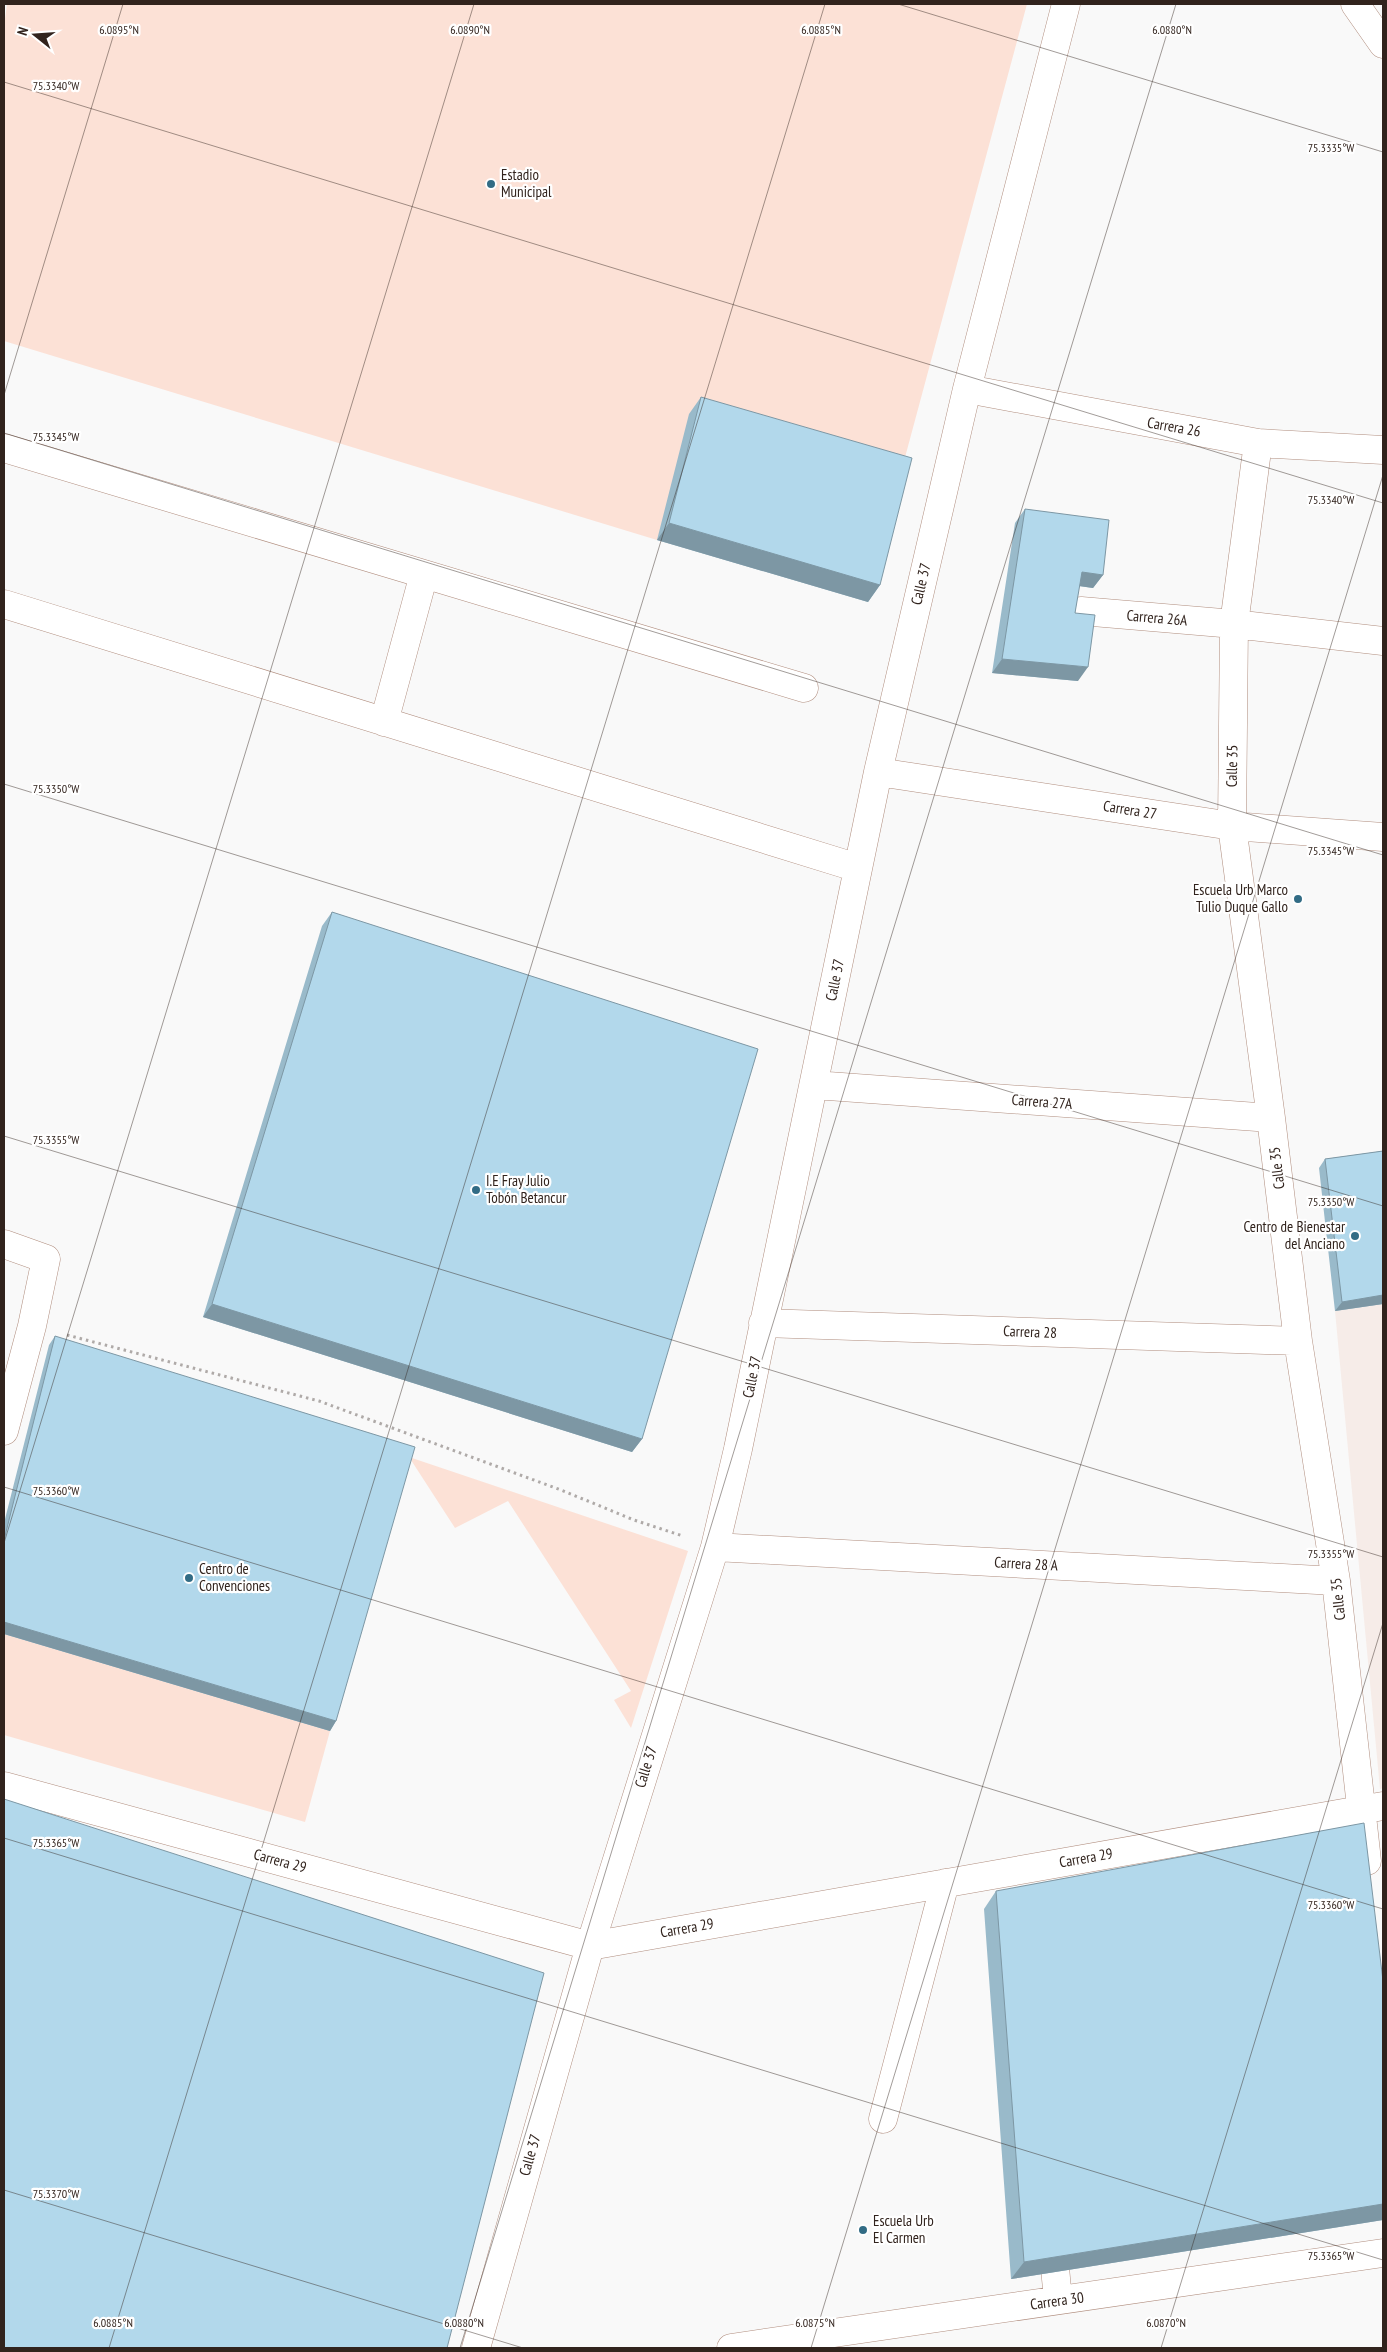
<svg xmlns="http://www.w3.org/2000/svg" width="1387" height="2352" font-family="'PT Sans Narrow',sans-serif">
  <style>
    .built { fill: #f6ece8 }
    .green { fill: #fce1d6 }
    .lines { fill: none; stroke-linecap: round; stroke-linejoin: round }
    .minor-casing { stroke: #b18e7f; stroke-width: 29 }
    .path { stroke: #afaaa8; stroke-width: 3; stroke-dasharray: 2.5 4; stroke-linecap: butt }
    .minor { stroke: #fff; stroke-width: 28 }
    .wall { fill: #99baca }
    .shaded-wall { fill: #7d97a4 }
    .building { fill: #b2d8eb; stroke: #7d97a4 }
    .ticks { fill: none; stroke: #31231d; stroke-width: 1; stroke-opacity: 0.45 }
    .poi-dot { fill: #326c85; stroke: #fff; stroke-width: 2 }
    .labels { text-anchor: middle; stroke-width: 4.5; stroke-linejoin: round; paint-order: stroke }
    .poi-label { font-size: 15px; fill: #31231d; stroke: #fff; text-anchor: start }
    .street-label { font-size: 15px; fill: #31231d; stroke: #fff }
    .ticks-label { font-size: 12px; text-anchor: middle; fill: #31231d; stroke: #fff; stroke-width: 4.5; stroke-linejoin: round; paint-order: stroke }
  </style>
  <rect width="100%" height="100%" fill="#f9f9f9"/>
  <path class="built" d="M1383,1303V1788L1380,1789L1335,1311Z"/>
  <path class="green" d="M7,4H1027L900,476L657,540L4,341V26Z
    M409,1457L688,1551L631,1728L614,1700L631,1691L508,1501L455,1528Z
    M4,1634L330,1731L305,1822L4,1735Z"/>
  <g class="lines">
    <defs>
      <path id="minor" d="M1355,4L1383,44
        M967,389L1258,443L1383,450
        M1258,443L1234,624L1232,826L1271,1118L1298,1341L1336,1581L1367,1861
        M4,448L804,688
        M4,604L858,868
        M1081,611L1234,624L1383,641
        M384,722L424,574
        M878,772L1232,826L1383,837
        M814,1085L1271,1118
        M4,1244L46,1259L32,1326L4,1431
        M763,1323L1298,1341
        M715,1547L1336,1581
        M4,1786L590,1946L1383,1806
        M883,2119L945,1883
        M1052,2235L1058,2300
        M476,2348L590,1946L715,1547L738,1449L878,772L967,389L1066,4
        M731,2348L1383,2253"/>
    </defs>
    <use href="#minor" class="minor-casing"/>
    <path class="path" d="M67,1335L319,1401L561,1490L634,1520L683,1536"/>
    <use href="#minor" class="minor"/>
  </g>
  <path class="wall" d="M701,397L880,585L868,602L657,540L689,414Z
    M1025,509L1103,575L1093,588L1079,586L1075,613L1078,681L992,673L1015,523Z
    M332,912L642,1439L632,1452L203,1317L322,926Z
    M1383,1151V1304L1335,1311L1319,1168L1325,1159Z
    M55,1336L336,1721L330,1731L4,1634V1523L49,1345Z
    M996,1891L1383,1981V2220L1011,2279L984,1909Z"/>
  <path class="shaded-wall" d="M669,523L880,585L868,602L657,540Z
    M1082,572L1103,575L1093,588L1072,585Z
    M1002,659L1088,667L1078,681L992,673Z
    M1383,1295V1304L1335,1311L1342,1302Z
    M212,1304L642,1439L632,1452L203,1317Z
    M4,1622L336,1721L330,1731L4,1634Z
    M1383,2204V2220L1011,2279L1024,2262Z"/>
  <path class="building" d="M701,397L912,458L880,585L669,523Z
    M1025,509L1109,520L1103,575L1082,572L1075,613L1095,615L1088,667L1002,659Z
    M332,912L758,1049L642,1439L212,1304Z
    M1383,1151V1295L1342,1302L1325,1159Z
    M55,1336L415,1447L336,1721L4,1622V1540Z
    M4,1799L544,1973L447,2348H4Z
    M1364,1823L1383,1981V2204L1024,2262L996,1891Z"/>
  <path class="ticks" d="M898,4L1383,152M4,82L1383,503M4,395L123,4M4,433L1383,855M4,784L1383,1206M4,1136L1383,1557M4,1487L1383,1909M4,1543L474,4M4,1838L1383,2260M4,2190L523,2348M109,2348L825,4M460,2348L1176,4M811,2348L1383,475M1161,2348L1383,1623"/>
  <g class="poi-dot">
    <circle cx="491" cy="184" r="5"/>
    <circle cx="1298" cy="899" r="5"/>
    <circle cx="476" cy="1190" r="5"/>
    <circle cx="1355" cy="1236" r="5"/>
    <circle cx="189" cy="1578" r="5"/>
    <circle cx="863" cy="2230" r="5"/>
  </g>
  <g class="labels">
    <g class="poi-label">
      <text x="501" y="180">Estadio<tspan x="501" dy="17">Municipal</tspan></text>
      <text x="1288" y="895" text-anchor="end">Escuela Urb Marco<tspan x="1288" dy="17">Tulio Duque Gallo</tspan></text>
      <text x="486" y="1186">I.E Fray Julio<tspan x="486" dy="17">Tobón Betancur</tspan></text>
      <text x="1345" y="1232" text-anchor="end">Centro de Bienestar<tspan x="1345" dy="17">del Anciano</tspan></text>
      <text x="199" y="1574">Centro de<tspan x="199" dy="17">Convenciones</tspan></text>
      <text x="873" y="2226">Escuela Urb<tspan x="873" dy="17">El Carmen</tspan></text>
    </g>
    <g class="street-label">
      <text transform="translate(1174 427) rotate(10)" y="5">Carrera 26</text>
      <text transform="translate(921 584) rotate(-77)" y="5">Calle 37</text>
      <text transform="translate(1157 618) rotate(5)" y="5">Carrera 26A</text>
      <text transform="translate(1232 766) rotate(-89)" y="5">Calle 35</text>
      <text transform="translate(1130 810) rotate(9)" y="5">Carrera 27</text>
      <text transform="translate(835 980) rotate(-79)" y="5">Calle 37</text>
      <text transform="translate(1042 1102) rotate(4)" y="5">Carrera 27A</text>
      <text transform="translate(1277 1168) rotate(-97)" y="5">Calle 35</text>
      <text transform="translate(1030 1332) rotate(2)" y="5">Carrera 28</text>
      <text transform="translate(752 1377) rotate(-79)" y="5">Calle 37</text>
      <text transform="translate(1026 1564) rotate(3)" y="5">Carrera 28 A</text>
      <text transform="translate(1338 1599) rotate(-96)" y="5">Calle 35</text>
      <text transform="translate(646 1767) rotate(-73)" y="5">Calle 37</text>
      <text transform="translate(1086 1858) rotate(-10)" y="5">Carrera 29</text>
      <text transform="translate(280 1861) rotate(15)" y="5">Carrera 29</text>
      <text transform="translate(687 1928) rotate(-10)" y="5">Carrera 29</text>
      <text transform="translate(530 2155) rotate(-74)" y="5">Calle 37</text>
      <text transform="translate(1057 2301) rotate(-8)" y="5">Carrera 30</text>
    </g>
  </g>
  <g class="ticks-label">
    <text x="119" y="34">6.0895°N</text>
    <text x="470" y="34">6.0890°N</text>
    <text x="821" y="34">6.0885°N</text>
    <text x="1172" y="34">6.0880°N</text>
    <text x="56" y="90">75.3340°W</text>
    <text x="1331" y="152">75.3335°W</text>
    <text x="56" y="441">75.3345°W</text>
    <text x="1331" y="504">75.3340°W</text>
    <text x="56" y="793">75.3350°W</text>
    <text x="1331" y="855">75.3345°W</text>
    <text x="56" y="1144">75.3355°W</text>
    <text x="1331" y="1206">75.3350°W</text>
    <text x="56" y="1495">75.3360°W</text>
    <text x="1331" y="1558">75.3355°W</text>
    <text x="56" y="1847">75.3365°W</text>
    <text x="1331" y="1909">75.3360°W</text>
    <text x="56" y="2198">75.3370°W</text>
    <text x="1331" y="2260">75.3365°W</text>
    <text x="113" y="2327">6.0885°N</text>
    <text x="464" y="2327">6.0880°N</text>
    <text x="815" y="2327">6.0875°N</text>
    <text x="1166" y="2327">6.0870°N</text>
  </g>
  <rect width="1387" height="2352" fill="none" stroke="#31231d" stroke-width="10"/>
  <g transform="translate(35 35) rotate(287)" stroke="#ffffff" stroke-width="4" paint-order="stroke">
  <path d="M0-4L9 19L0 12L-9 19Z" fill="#31231d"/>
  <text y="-8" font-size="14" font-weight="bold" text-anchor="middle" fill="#31231d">N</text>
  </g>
</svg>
